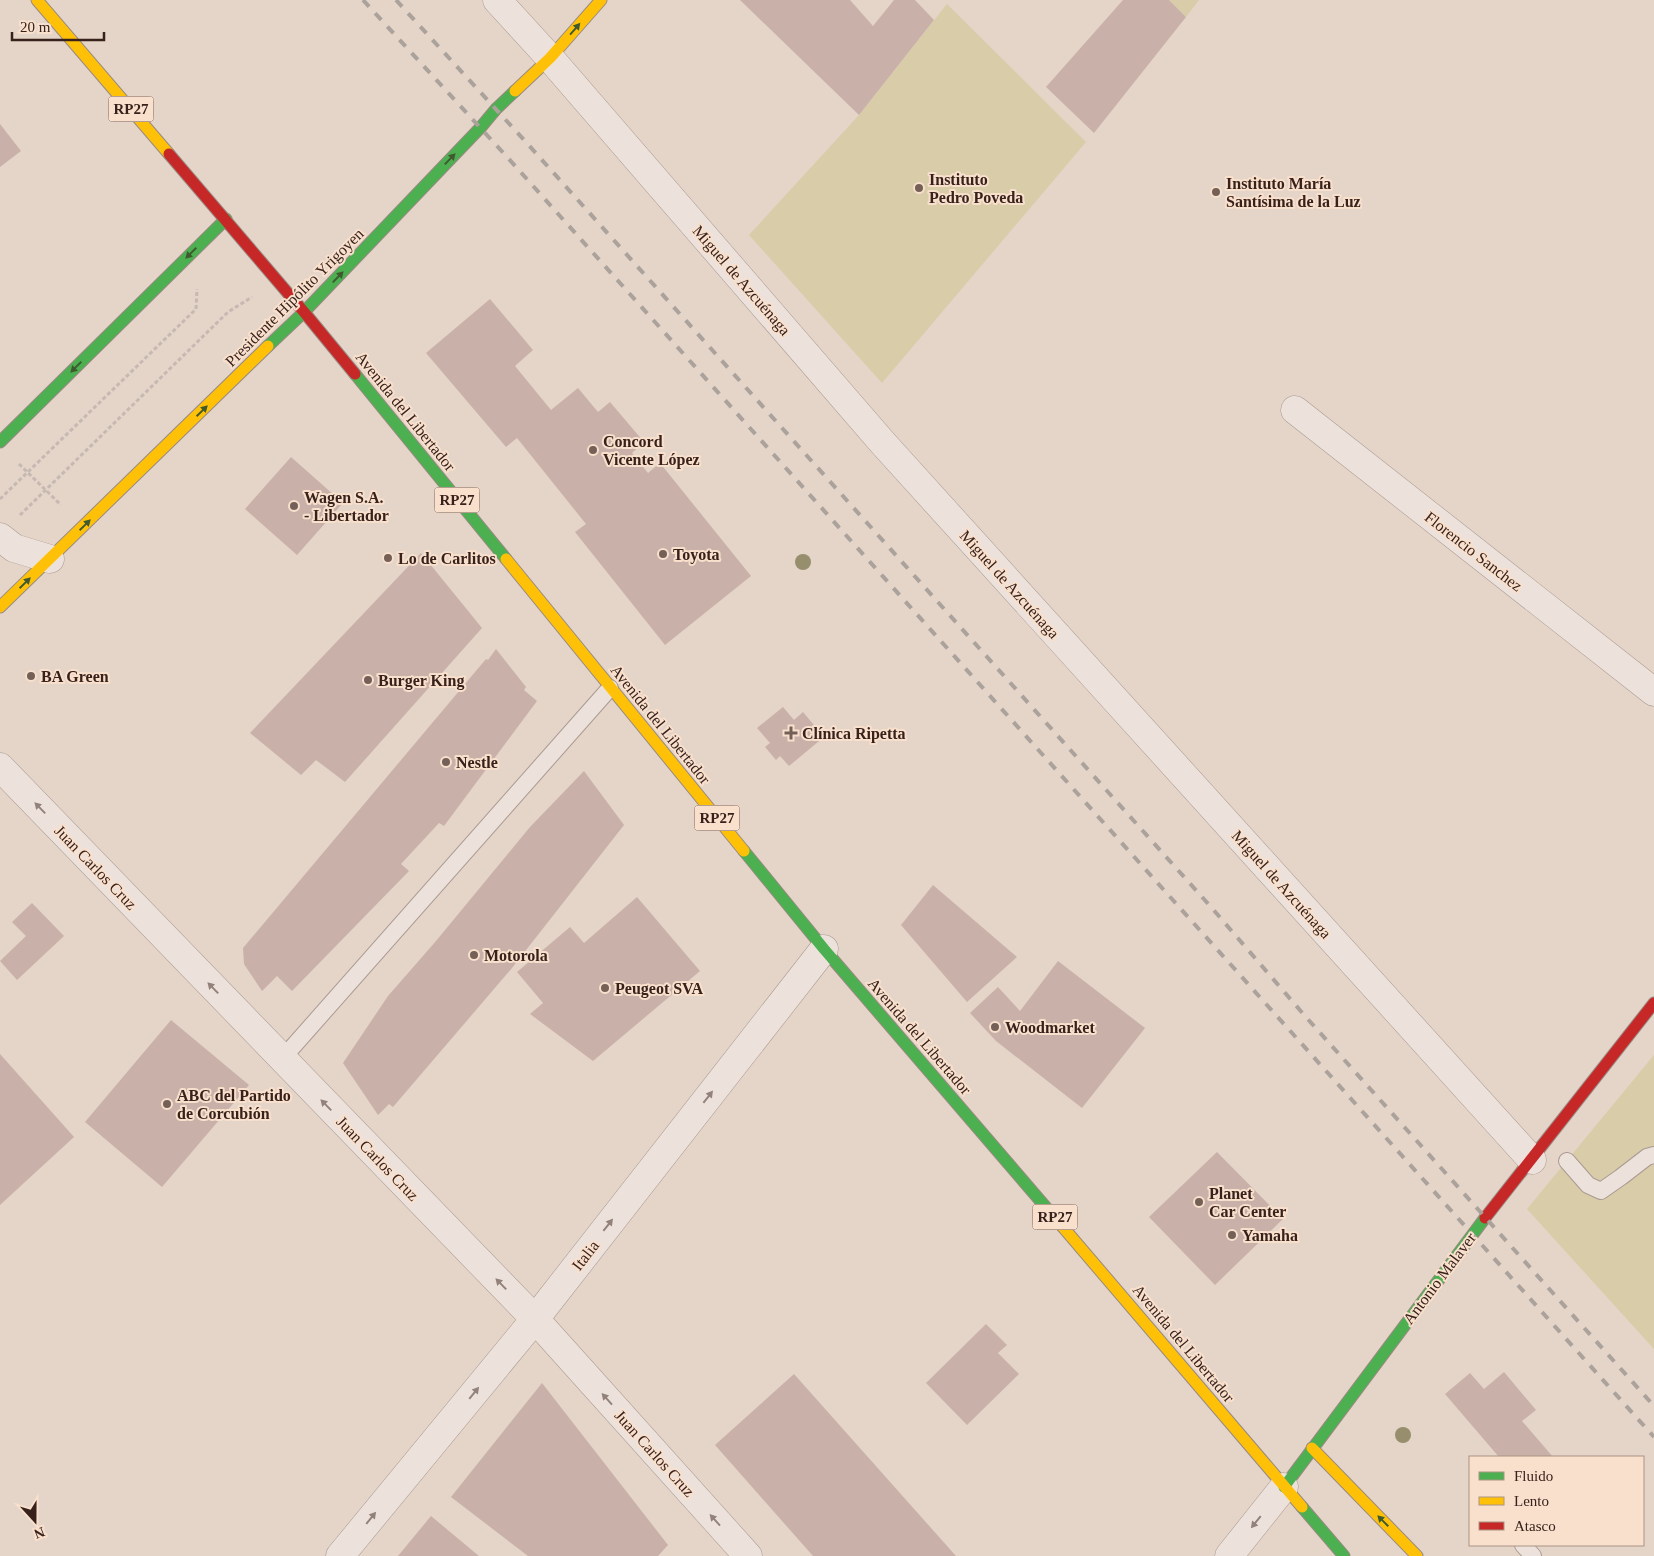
<svg xmlns="http://www.w3.org/2000/svg" width="1654" height="1556" viewBox="0 0 1654 1556" font-family="'Times New Roman',serif">
<rect width="100%" height="100%" fill="#e5d4c8"/>
<path fill="#d9cca9" d="M1169,0H1199L1186,17Z
M947,4L1086,142L882,383L749,235L859,115Z
M1654,1055V1349L1527,1209Z"/>
<path fill="#c9b1a9" d="M740,0H850L873,26L894,0H915L934,20L859,115Z
M1123,0H1169L1186,17L1094,133L1046,87Z
M0,124L21,151L0,167Z
M490,299L533,350L515,366L551,410L578,388L598,412L610,402L644,442L632,453L648,473L660,463L751,576L665,645L575,532L586,524L517,438L506,447L426,353Z
M291,457L343,503L297,555L245,509Z
M421,553L482,628L345,782L316,760L301,775L250,733Z
M496,649L526,687L524,690L537,701L444,826L439,823L401,864L409,871L292,991L277,976L262,991L244,964L243,948L486,659L488,660Z
M783,707L794,720L803,712L824,737L789,766L780,756L776,760L765,747L770,743L757,728Z
M584,771L624,825L512,968L393,1107L389,1104L378,1115L343,1063L388,996L436,941L530,827Z
M933,885L1017,957L967,1002L901,925Z
M637,897L700,971L593,1061L530,1014L543,1003L517,972L570,927L584,943Z
M32,903L64,936L17,980L0,961L26,936L12,922Z
M1058,961L1145,1028L1082,1108L996,1041L970,1013L998,987L1020,1011Z
M171,1020L249,1085L162,1187L85,1122Z
M0,1054L74,1137L0,1205Z
M1217,1152L1283,1219L1215,1285L1149,1217Z
M986,1324L1007,1345L998,1353L1019,1374L967,1425L926,1383Z
M1504,1372L1536,1410L1522,1421L1553,1457H1499L1445,1394L1470,1373L1484,1389Z
M794,1374L956,1556H813L715,1445Z
M542,1383L668,1545L658,1556H528L451,1497Z
M431,1516L479,1556H398Z"/>
<g fill="none" stroke-linecap="round" stroke-linejoin="round">
<defs>
<path id="lane" d="M282,1059L610,688
M1567,1161L1588,1185L1601,1191L1621,1177L1647,1157L1654,1155
M1523,1545L1533,1556"/>
<path id="street" d="M497,0L550,58L882,442L1532,1160
M1295,410L1654,692
M0,537L14,548L50,559
M0,767L535,1319L748,1556
M340,1556L535,1319L824,949
M1229,1556L1284,1487"/>
<path id="fast" d="M268,346L304,312L481,127L496,109L515,91
M355,374L506,559
M0,442L226,219
M744,851L824,949L1062,1226
M1284,1487L1485,1218
M1302,1507L1344,1556"/>
<path id="slow" d="M37,0L169,154
M515,91L550,58L601,0
M506,559L744,851
M0,607L268,346
M1062,1226L1302,1507
M1312,1448L1417,1556"/>
<path id="jam" d="M169,154L304,312L355,374
M1485,1218L1654,1003"/>
</defs>
<use href="#lane" stroke="#aa9a92" stroke-width="18"/>
<use href="#street" stroke="#aa9a92" stroke-width="29"/>
<use href="#fast" stroke="#998a82" stroke-width="13"/>
<use href="#slow" stroke="#998a82" stroke-width="13"/>
<use href="#jam" stroke="#998a82" stroke-width="13"/>
<path stroke="#c5b9b2" stroke-width="3" stroke-dasharray="4 2.5" stroke-linecap="butt" d="M19,464L61,505
M0,499L196,309L197,289
M20,515L228,312L252,297"/>
<use href="#lane" stroke="#ece2db" stroke-width="16"/>
<use href="#street" stroke="#ece2db" stroke-width="28"/>
<use href="#fast" stroke="#4caf50" stroke-width="11"/>
<use href="#slow" stroke="#ffc107" stroke-width="11"/>
<use href="#jam" stroke="#c62828" stroke-width="11"/>
<path stroke="#aba29c" stroke-width="4" stroke-dasharray="9 9" stroke-linecap="butt" d="M363,0L508,158L1654,1437
M396,0L525,141L1211,907L1305,1016L1654,1406"/>
</g>
<g fill="#968e6c">
<circle cx="803" cy="562" r="8"/>
<circle cx="1403" cy="1435" r="8"/>
</g>
<defs><path id="oneway-solid" d="M-6-.8H1V-3.2L6.5 0L1 3.2V.8H-6Z" transform="scale(1.25)"/></defs>
<g fill="#405a30">
<use href="#oneway-solid" transform="translate(575 29) rotate(-49)"/>
<use href="#oneway-solid" transform="translate(450 159) rotate(-46)"/>
<use href="#oneway-solid" transform="translate(191 253) rotate(135)"/>
<use href="#oneway-solid" transform="translate(338 277) rotate(-46)"/>
<use href="#oneway-solid" transform="translate(76 367) rotate(135)"/>
<use href="#oneway-solid" transform="translate(202 411) rotate(-44)"/>
<use href="#oneway-solid" transform="translate(85 525) rotate(-44)"/>
<use href="#oneway-solid" transform="translate(25 583) rotate(-44)"/>
<use href="#oneway-solid" transform="translate(1383 1521) rotate(-135)"/>
</g>
<g fill="#92827b">
<use href="#oneway-solid" transform="translate(40 808) rotate(-134)"/>
<use href="#oneway-solid" transform="translate(213 988) rotate(-134)"/>
<use href="#oneway-solid" transform="translate(708 1097) rotate(-52)"/>
<use href="#oneway-solid" transform="translate(326 1105) rotate(-134)"/>
<use href="#oneway-solid" transform="translate(608 1225) rotate(-52)"/>
<use href="#oneway-solid" transform="translate(501 1284) rotate(-134)"/>
<use href="#oneway-solid" transform="translate(474 1393) rotate(-51)"/>
<use href="#oneway-solid" transform="translate(607 1399) rotate(-132)"/>
<use href="#oneway-solid" transform="translate(371 1518) rotate(-51)"/>
<use href="#oneway-solid" transform="translate(715 1520) rotate(-132)"/>
<use href="#oneway-solid" transform="translate(1256 1522) rotate(129)"/>
</g>
<g fill="#756058" stroke="#f8e0cd" stroke-width="2">
<circle cx="919" cy="188" r="5"/>
<circle cx="1216" cy="192" r="5"/>
<circle cx="593" cy="450" r="5"/>
<circle cx="294" cy="506" r="5"/>
<circle cx="663" cy="554" r="5"/>
<circle cx="388" cy="558" r="5"/>
<circle cx="31" cy="676" r="5"/>
<circle cx="368" cy="680" r="5"/>
<path d="M788.5 725.5h5v5h5v5h-5v5h-5v-5h-5v-5h5z"/>
<circle cx="446" cy="762" r="5"/>
<circle cx="474" cy="955" r="5"/>
<circle cx="605" cy="988" r="5"/>
<circle cx="995" cy="1027" r="5"/>
<circle cx="167" cy="1104" r="5"/>
<circle cx="1199" cy="1202" r="5"/>
<circle cx="1232" cy="1235" r="5"/>
</g>
<g text-anchor="middle" stroke-width="4" stroke-linejoin="round" paint-order="stroke">
<g fill="#f8e0cd" stroke="#725a50" stroke-width="1">
<rect x="108.5" y="96.5" width="45" height="25" rx="4"/>
<rect x="434.5" y="487.5" width="45" height="25" rx="4"/>
<rect x="694.5" y="805.5" width="45" height="25" rx="4"/>
<rect x="1032.5" y="1204.5" width="45" height="25" rx="4"/>
</g>
<g font-size="15" font-weight="bold" fill="#38211b">
<text x="131" y="114">RP27</text>
<text x="457" y="505">RP27</text>
<text x="717" y="823">RP27</text>
<text x="1055" y="1222">RP27</text>
</g>
<g font-size="16" font-weight="bold" fill="#38211b" stroke="#f8e0cd" text-anchor="start">
<text x="929" y="185">Instituto<tspan x="929" dy="18">Pedro Poveda</tspan></text>
<text x="1226" y="189">Instituto María<tspan x="1226" dy="18">Santísima de la Luz</tspan></text>
<text x="603" y="447">Concord<tspan x="603" dy="18">Vicente López</tspan></text>
<text x="304" y="503">Wagen S.A.<tspan x="304" dy="18">- Libertador</tspan></text>
<text x="673" y="560">Toyota</text>
<text x="398" y="564">Lo de Carlitos</text>
<text x="41" y="682">BA Green</text>
<text x="378" y="686">Burger King</text>
<text x="802" y="739">Clínica Ripetta</text>
<text x="456" y="768">Nestle</text>
<text x="484" y="961">Motorola</text>
<text x="615" y="994">Peugeot SVA</text>
<text x="1005" y="1033">Woodmarket</text>
<text x="177" y="1101">ABC del Partido<tspan x="177" dy="18">de Corcubión</tspan></text>
<text x="1209" y="1199">Planet<tspan x="1209" dy="18">Car Center</tspan></text>
<text x="1242" y="1241">Yamaha</text>
</g>
<g font-size="16" fill="#38211b" stroke="#f8e0cd">
<text transform="translate(742 280) rotate(49)" y="6">Miguel de Azcuénaga</text>
<text transform="translate(294 297) rotate(-45)" y="6">Presidente Hipólito Yrigoyen</text>
<text transform="translate(406 411) rotate(51)" y="6">Avenida del Libertador</text>
<text transform="translate(1474 551) rotate(38)" y="6">Florencio Sanchez</text>
<text transform="translate(1010 584) rotate(48)" y="6">Miguel de Azcuénaga</text>
<text transform="translate(661 724) rotate(51)" y="6">Avenida del Libertador</text>
<text transform="translate(96 867) rotate(46)" y="6">Juan Carlos Cruz</text>
<text transform="translate(1282 884) rotate(48)" y="6">Miguel de Azcuénaga</text>
<text transform="translate(920 1036) rotate(49)" y="6">Avenida del Libertador</text>
<text transform="translate(378 1158) rotate(46)" y="6">Juan Carlos Cruz</text>
<text transform="translate(585 1255) rotate(-52)" y="6">Italia</text>
<text transform="translate(1439 1278) rotate(-53)" y="6">Antonio Malaver</text>
<text transform="translate(1184 1343) rotate(50)" y="6">Avenida del Libertador</text>
<text transform="translate(655 1453) rotate(48)" y="6">Juan Carlos Cruz</text>
</g>
</g>
<rect x="1469" y="1456" width="175" height="90" fill="#f8e0cd" stroke="#ab9486"/>
<rect x="1479" y="1472" width="25" height="8" fill="#4caf50" stroke="#ab9486"/>
<text x="1514" y="1481" font-size="15" fill="#38211b">Fluido</text>
<rect x="1479" y="1497" width="25" height="8" fill="#ffc107" stroke="#ab9486"/>
<text x="1514" y="1506" font-size="15" fill="#38211b">Lento</text>
<rect x="1479" y="1522" width="25" height="8" fill="#c62828" stroke="#ab9486"/>
<text x="1514" y="1531" font-size="15" fill="#38211b">Atasco</text>
<g transform="translate(35 1521) rotate(159)" stroke="#f8e0cd" stroke-width="4" paint-order="stroke">
<path d="M0-4L9 19L0 12L-9 19Z" fill="#38211b"/>
<text y="-8" font-size="14" font-weight="bold" text-anchor="middle" fill="#38211b">N</text>
</g>
<path d="M12 32v8h92v-8" fill="none" stroke="#38211b" stroke-width="2.5"/>
<text x="20" y="32" font-size="15" fill="#38211b" stroke="#f8e0cd" stroke-width="4" paint-order="stroke">20 m</text>
</svg>
